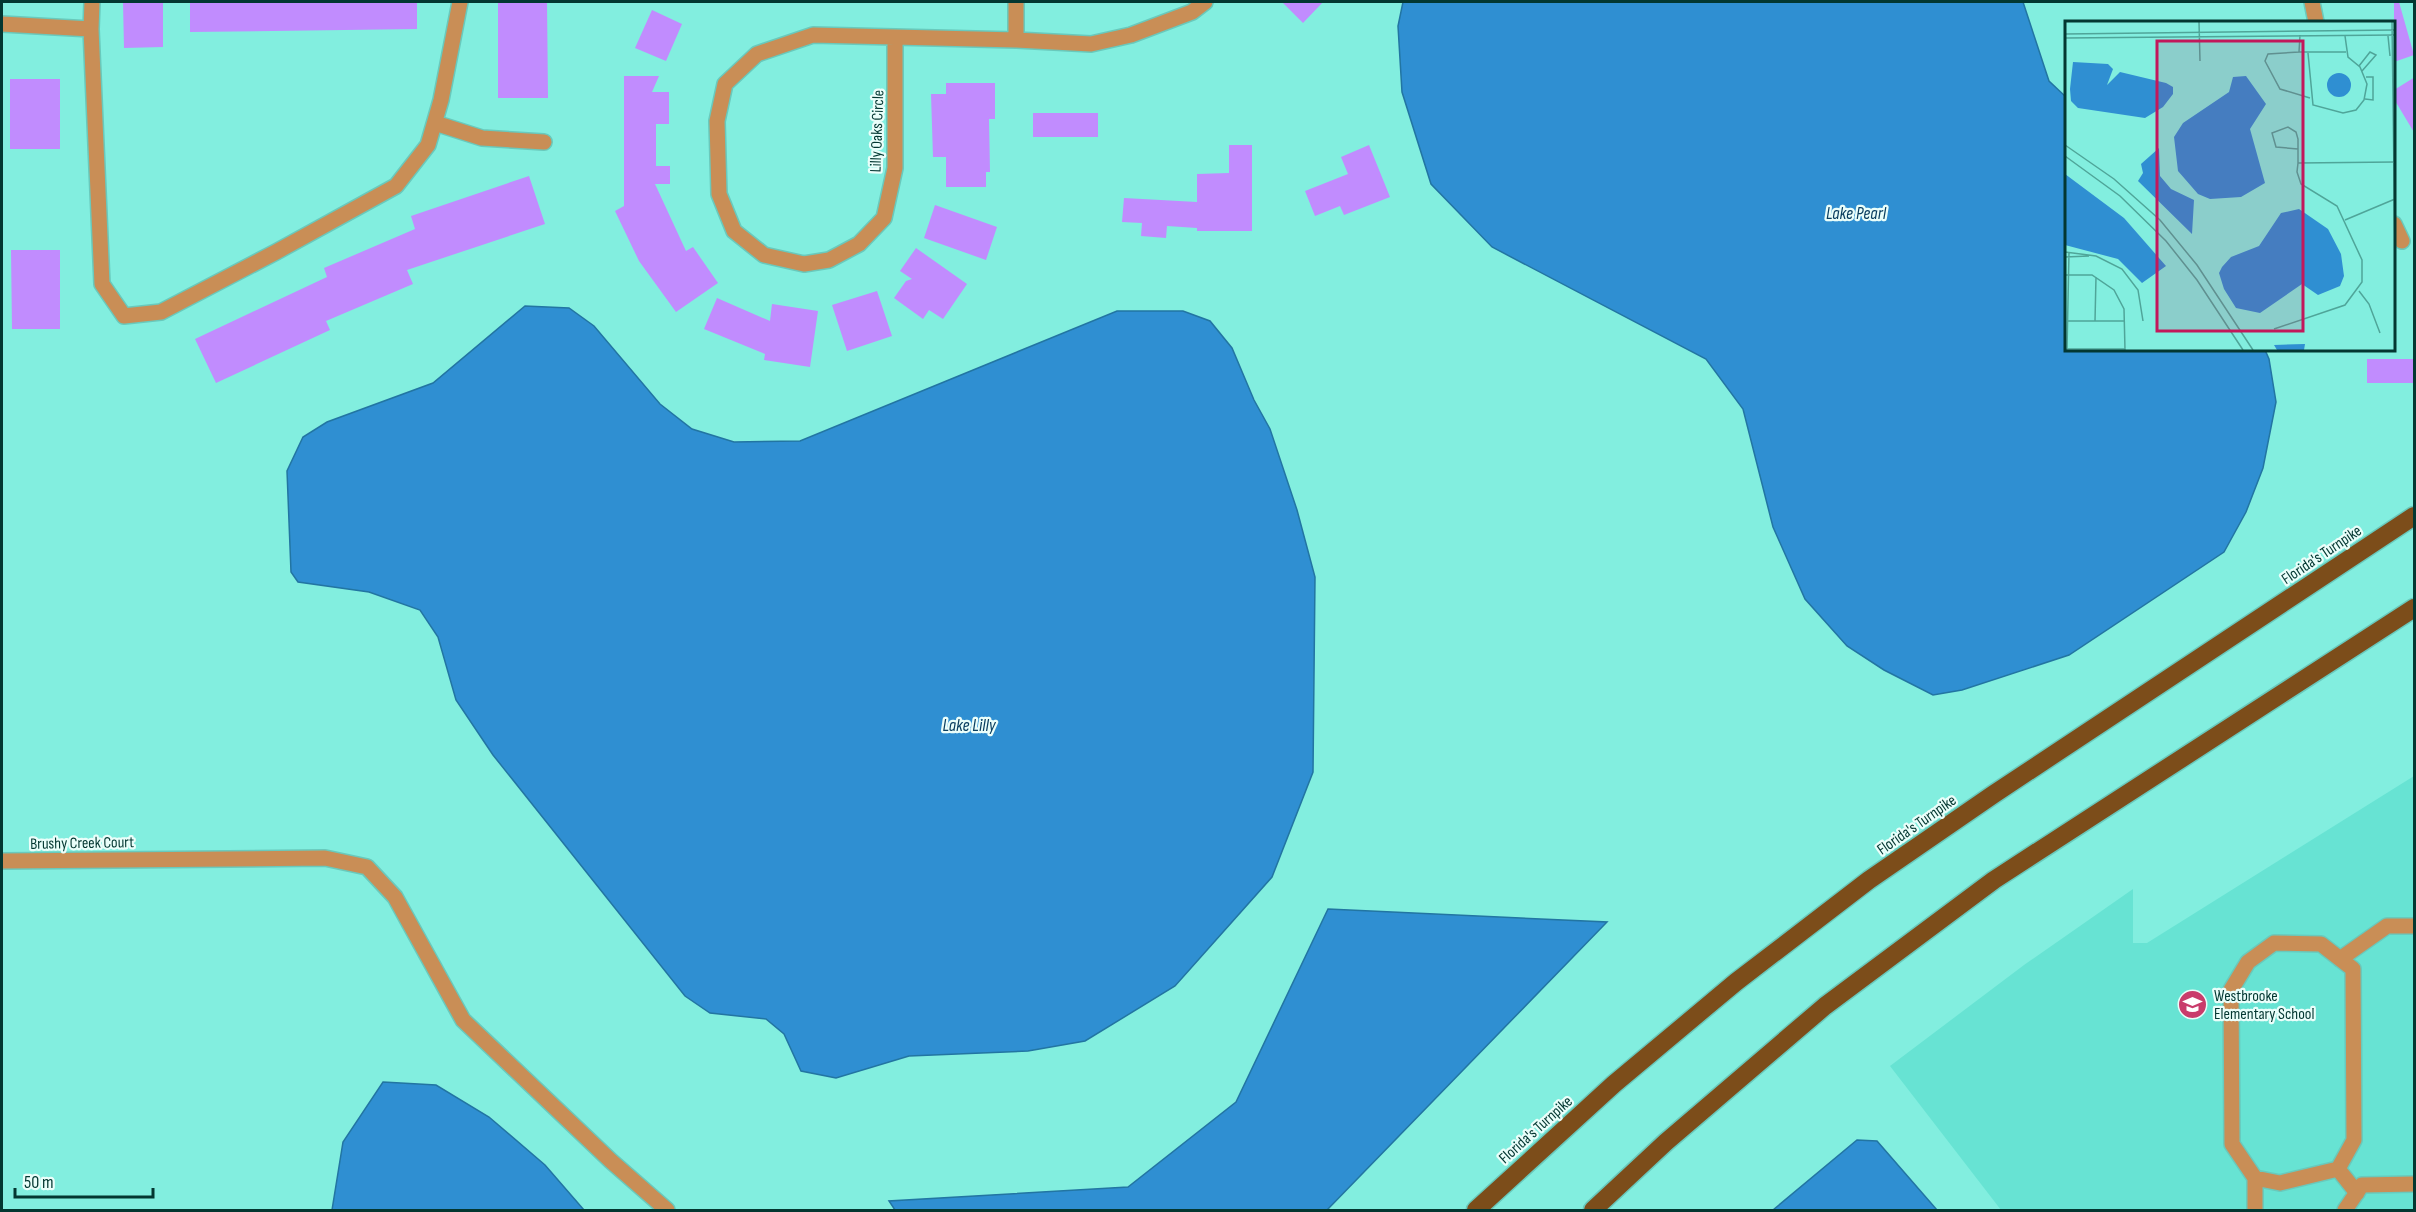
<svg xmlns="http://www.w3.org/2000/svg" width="2416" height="1212" viewBox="0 0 2416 1212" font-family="'Sofia Sans Condensed',sans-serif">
<rect width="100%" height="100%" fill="#82eedf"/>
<path fill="#67e3d3" d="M2414,776V1210H2001L1890,1066L2024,965L2133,889V943H2147Z"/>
<path fill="#2f8fd2" stroke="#2275a2" stroke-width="1.5" d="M1403,2H2023L2049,81L2066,97V350H2265L2269,359L2276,402L2263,468L2246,512L2224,552L2069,655L1962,690L1933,695L1884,670L1847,646L1805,599L1773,527L1743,409L1706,359L1492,247L1431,184L1402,92L1398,26Z
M525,306L569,308L594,326L660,404L692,429L734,442L800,441L1117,311H1183L1210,321L1232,348L1254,400L1270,429L1297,510L1315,577L1313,772L1272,877L1175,986L1085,1041L1028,1051L909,1056L836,1078L801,1071L784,1034L766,1019L710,1013L685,996L493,755L456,700L438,637L420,610L369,592L298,582L291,572L287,471L303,437L327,422L433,383Z
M1328,909L1607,922L1327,1210H895L889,1201L1128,1187L1236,1102Z
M383,1082L436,1085L489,1117L545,1165L584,1210H332L343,1142Z
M1857,1140L1877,1141L1937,1210H1773Z"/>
<path fill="#c18cfe" d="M123,2H163V47L124,48Z
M190,2H417V29L190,32Z
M498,2H547L548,98H498Z
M1282,2H1323L1303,23Z
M2394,2H2399L2414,55L2394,62Z
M652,10L682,24L666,61L635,48Z
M624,76H659L652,92H669V124H656V166H670V184H655L686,251L693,247L718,283L676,312L639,261L615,211L624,206Z
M2415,77V134L2394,99V90Z
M10,79H60V149H10Z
M946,83H995V119H989L990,172H986V187H946V157H933L931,94H946Z
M1033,113H1098V137H1033Z
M1229,145H1252V231H1197V228L1167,226L1166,238L1141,236L1142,223L1122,222L1124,198L1197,202V174L1229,173Z
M1369,145L1390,197L1344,215L1340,206L1315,216L1305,191L1348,174L1341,157Z
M529,176L545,224L407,270L413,284L326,321L330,330L216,383L195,339L327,277L324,268L415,229L411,216Z
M935,205L997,227L986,260L924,238Z
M916,248L967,284L943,319L929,310L923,319L894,298L906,281L912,279L900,271Z
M11,250H60V329H12Z
M877,291L892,336L847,351L832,305Z
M717,298L770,321L772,304L818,311L810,367L764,360L765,354L704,329Z
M2367,359H2415V383H2367Z"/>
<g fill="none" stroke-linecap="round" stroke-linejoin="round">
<defs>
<path id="minor" d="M1016,2V40
M2312,2L2316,22
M2,24L91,29L102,284L124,316L161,312L276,252L396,186L428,145L441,100L460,2
M91,29L92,2
M895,37V168L884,218L859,244L829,260L804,264L764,255L734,231L719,194L717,121L725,84L757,54L813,35L895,37L1016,40L1091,44L1131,35L1192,12L1205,2
M435,123L482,138L544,142
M2394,224L2402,241
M2,861L325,858L367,867L395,897L463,1020L611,1161L667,1210
M2340,959L2387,926H2414
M2338,1169L2280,1183L2255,1178L2232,1144L2231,990L2248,962L2274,943L2321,944L2353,969L2354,1140L2338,1169L2357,1193
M2255,1210V1178
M2345,1210L2362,1185L2414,1184"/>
<path id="highway" d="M1476,1210L1614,1084L1736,982L1869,880L1994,794L2414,516
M1593,1210L1666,1142L1825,1006L1994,880L2414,608"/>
</defs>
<use href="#minor" stroke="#69c9bc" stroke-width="18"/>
<use href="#highway" stroke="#69c9bc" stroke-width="21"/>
<use href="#minor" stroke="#c98e56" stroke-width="15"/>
<use href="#highway" stroke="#7c4d1a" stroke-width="18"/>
</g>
<defs>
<symbol id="school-disc" viewBox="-11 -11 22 22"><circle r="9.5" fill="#c93c6c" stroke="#eafefa"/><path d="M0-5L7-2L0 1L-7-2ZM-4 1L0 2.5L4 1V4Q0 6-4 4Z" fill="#fff"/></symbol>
</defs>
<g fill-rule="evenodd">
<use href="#school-disc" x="2176" y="988" width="33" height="33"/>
</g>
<g text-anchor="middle" stroke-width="4.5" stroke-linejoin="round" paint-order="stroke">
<g font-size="16" fill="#033731" stroke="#eafefa">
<text transform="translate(876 131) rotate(-88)" y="6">Lilly Oaks Circle</text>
<text transform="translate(2321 554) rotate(-34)" y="6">Florida's Turnpike</text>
<text transform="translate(1916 824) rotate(-35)" y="6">Florida's Turnpike</text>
<text transform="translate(82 842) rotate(-1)" y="6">Brushy Creek Court</text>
<text transform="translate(1535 1129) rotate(-42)" y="6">Florida's Turnpike</text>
</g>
<g font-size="16" fill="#033731" stroke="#eafefa" text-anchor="start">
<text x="2214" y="1001">Westbrooke<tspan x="2214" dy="18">Elementary School</tspan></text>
</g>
<g font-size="18" font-style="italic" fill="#0a3e60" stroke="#eafefa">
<text x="1856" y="219">Lake Pearl</text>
<text x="969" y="731">Lake Lilly</text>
</g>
</g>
<g transform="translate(2065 21)">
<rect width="330" height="330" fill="#82eedf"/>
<path d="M8,41L43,43L48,48L42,64L55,51L101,62L108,66V73L98,86L80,97L13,87L6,80L5,68ZM262 64a12 12 0 1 1 24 0a12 12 0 1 1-24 0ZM181,55L201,83L185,108L200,162L176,176L145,178L133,173L113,150L109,116L118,102L164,71L168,56ZM94,127L95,155L106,168L129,179L127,213L73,160L78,152L76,143ZM0,153L59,197L101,245L77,262L53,238L0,224ZM234,188L263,208L276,233L279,255L275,265L253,274L237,263L195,292L171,287L159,268L154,252L157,246L166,236L194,225L216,192ZM240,323L239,329H212L209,324Z" fill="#2f8fd2"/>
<path fill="none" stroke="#4fa599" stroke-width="1.5" d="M134,1L135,40M327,1L330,233M0,13L330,9M235,14L234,31L203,33L200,40L215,68L245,77M323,15L325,35M0,17L330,14M234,31H281M243,32L248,84L278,92L291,89L299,79L302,63L295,46L283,36L280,15M294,45L305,31L311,34L297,50M300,78L308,79V56H301M0,124L49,158L95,199L132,244L188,329M0,135L55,175L101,220L132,259L178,329M233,142L330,141M280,199L330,178M0,231L31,235L57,248L73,269L78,300M0,236L24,235M0,254H27L49,269L59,288L60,329M294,270L304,283L315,312M2,300H59M30,300L31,256M209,308L280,284L297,261V239L272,185L236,163L232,151L233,142V118L231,111L223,106L207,112L211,126L233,128M0,328H60M2,329L4,231"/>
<path fill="#c2185b" fill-opacity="0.15" stroke="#c2185b" stroke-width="3" d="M92,20H238V310H92Z"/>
<rect width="330" height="330" fill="none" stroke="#033731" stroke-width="3"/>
</g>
<rect width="2416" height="1212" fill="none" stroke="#033731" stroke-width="6"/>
<path d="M15 1188v9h138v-9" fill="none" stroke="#033731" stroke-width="3"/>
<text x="24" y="1188" font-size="18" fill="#033731" stroke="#eafefa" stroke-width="4.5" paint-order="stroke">50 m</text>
</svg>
